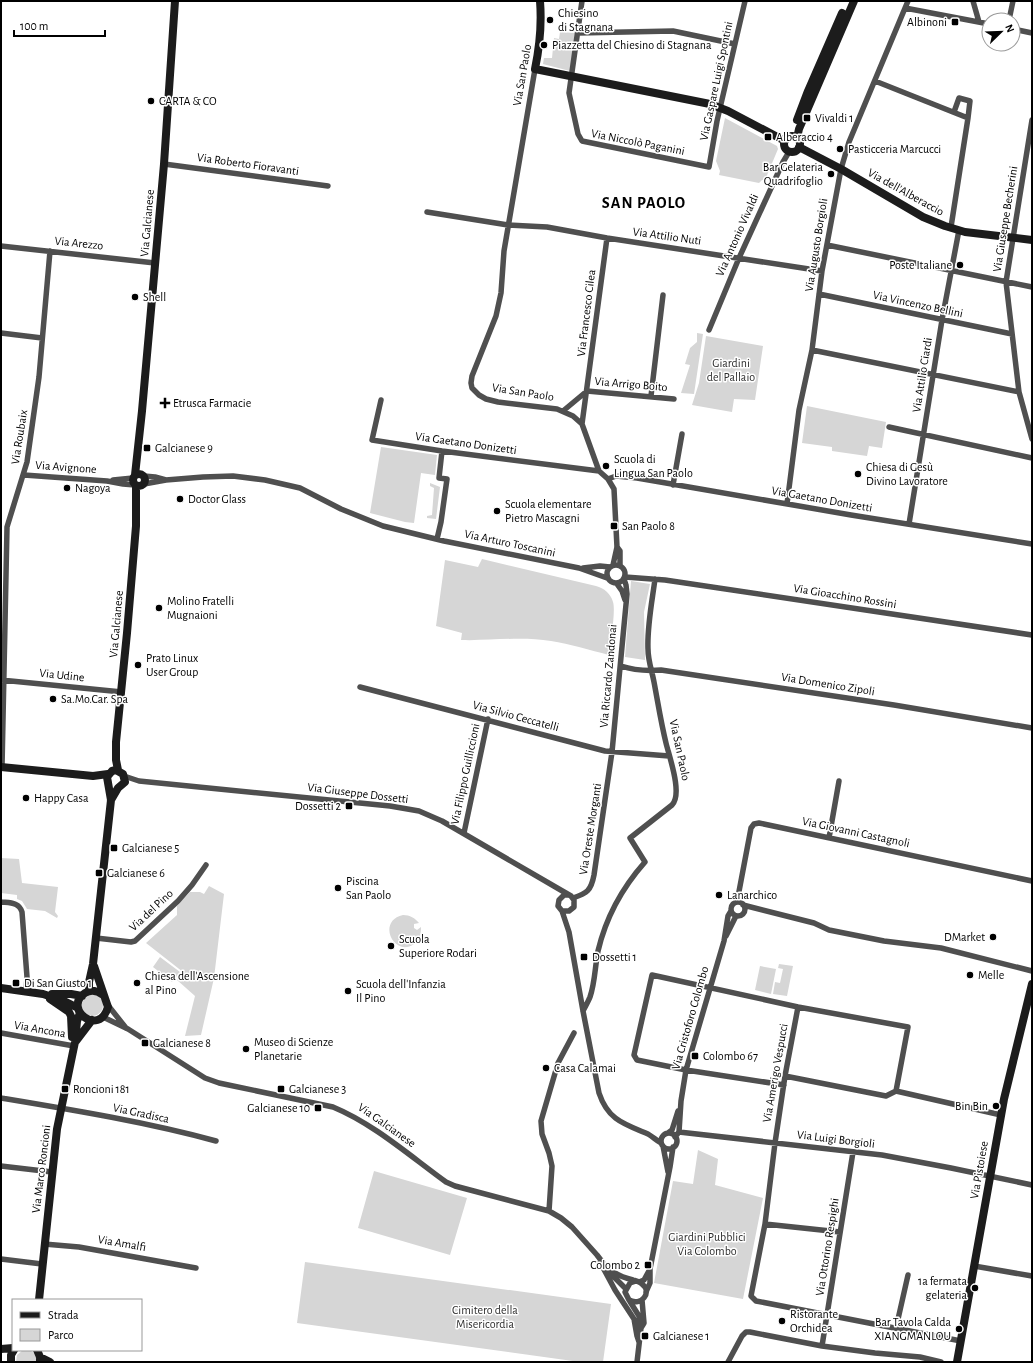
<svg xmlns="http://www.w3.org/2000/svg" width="1033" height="1363" viewBox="0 0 1033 1363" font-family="'Alegreya Sans',sans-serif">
<rect width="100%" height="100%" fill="#fff"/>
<path fill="#d6d6d6" d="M560,32L575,33L570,71L543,64L544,58H552L554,38L559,39Z
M725,118L777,146L778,149L765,180H762L759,183L719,175L720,171L716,161Z
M697,333L703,334L694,394L681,393L690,365L685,364L690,348L697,342Z
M706,336L763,346L755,400L734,399L732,412L692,405L699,383Z
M807,406L886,422L882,448L869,446L867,456L832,451V447L802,443Z
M381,447L437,455L435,475L421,473L414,523L405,522L370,513Z
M430,483L440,487L436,519L427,518V516L432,515L434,488L430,486Z
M482,559L596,586C604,588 611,594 613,602C616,612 610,643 609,655C590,650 570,644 551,641C521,636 490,641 461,640L462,633L436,626L445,560L478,567Z
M631,581L650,584L644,612L645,660L625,657Z
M1,858L19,859L22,883L58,887L55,912L58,916L57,918L45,911L27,909L22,901L17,899V895L1,893Z
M209,886L224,894L214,978L201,1035L185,1036L195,996L177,980L183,972L146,943L177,915V906L190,892H200L204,894Z
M403,915C410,915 415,918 419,923L414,924V928L417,930L421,927C421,934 420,940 414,944C394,958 376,921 403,915Z
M160,957L180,972L172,982L153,967Z
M779,964L793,966L787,996L773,994L775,982L780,983L783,969L778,968Z
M760,966L776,969L771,994L755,990Z
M81 1005a11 11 0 1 1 22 0a11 11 0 1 1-22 0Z
M698,1150L718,1159L715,1185L763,1198L743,1299L654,1283L673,1181L693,1184Z
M374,1171L467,1198L450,1255L358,1228Z
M305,1262L611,1304L603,1362H580L297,1323Z
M23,1350C33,1350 35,1352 37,1362H16L17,1355Z"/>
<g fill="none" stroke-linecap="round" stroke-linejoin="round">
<path stroke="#4f4f4f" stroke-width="5.5" d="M582,1L569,93L578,134L582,141L709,167L717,121L745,1
M973,1L979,22
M905,8L989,24
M1009,20L1013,1
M1013,29L1032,33
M578,33L673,31L735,44
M535,69L504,251L501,293L496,316L472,376L471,383L472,388L479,395L486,399L498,402L557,409L573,416L582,424L599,471L608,479L614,489L617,547L613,565
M875,81L968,118L951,227
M954,112L959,98L970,101L968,118
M1032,120L1006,282L1019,392L1032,439
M164,164L328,186
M427,212L508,225L547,227L607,238L822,271
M827,245L1032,287
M1,246L155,263
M819,294L1012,334
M709,330L739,258L783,162L789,152
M1,333L42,338
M812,350L1019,392
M651,396L663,295
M381,400L372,440L442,451L599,471
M563,411L587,391L674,399
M582,424L607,238
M889,427L1032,458
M24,475L107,481L123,484L135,485
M144,476L155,477L166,480
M608,479L616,476L637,478L851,515L1032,544
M113,480L133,478
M144,484L166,480L203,477L233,476L265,480L300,488L341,509L383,526L444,541L579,568L607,578
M673,485L682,434
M787,504L799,410L812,350L822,271L841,169L849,142L908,1
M909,524L942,320L959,230
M437,539L441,522L447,479L439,478L442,451
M617,547L620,551V566
M607 574a9 9 0 1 1 18 0a9 9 0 1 1-18 0Z
M583,568L600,566L610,567
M625,577L665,580L1032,635
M617,584L622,591L625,600
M621,666C633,670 648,671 661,670L894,705L1032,728
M1,680L122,692
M360,687L605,751L669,756
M2,768L7,527L27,462L39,377L50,251
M124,776L139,781L390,806L419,811L442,821L571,896L574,900V907L569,911H562L558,906L559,900L564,895H569
M464,833L488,719
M829,838L839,781
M573,898C587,893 591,891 594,875L612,752L627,594L626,585L624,579
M1,902C10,903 19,902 22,912L27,977L26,991
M737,902L751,828L754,824L759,823L1032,881
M731 909a7 7 0 1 1 14 0a7 7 0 1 1-14 0Z
M743,905L814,923L829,930L884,941L941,948L1032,971
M562,911L569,932L583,1011L599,1093C608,1120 624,1124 648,1134C653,1137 656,1140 661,1143
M726,936L736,916
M96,938L131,942L135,941L178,901L192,885L206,865
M107,1004L126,1028
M798,1007L785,1076L775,1143L765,1224L751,1296L756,1301L961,1341
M583,1011C585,1007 588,1002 590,997C595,983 595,966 598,951C606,917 622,888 645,862L630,838L672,805C683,794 669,756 666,743C661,723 658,703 654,682C652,671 648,661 648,649C647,626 652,602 655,579
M103,1017L128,1029L205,1078L219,1083L333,1107C374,1124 410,1156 446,1182L455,1186L549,1211L561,1218L572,1227L597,1255L614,1277L626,1289
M1,1033L74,1046
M785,1076L886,1096L896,1091
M784,1085L686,1070L637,1060L634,1055L652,975L798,1007L908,1027L896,1091L1001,1115
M1,1098C73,1110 146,1122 216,1141
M679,1132L882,1155L951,1168L1032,1185
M668,1133L672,1130L678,1111
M661 1141a8 8 0 1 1 16 0a8 8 0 1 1-16 0Z
M675,1137L679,1132L681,1101L686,1070L724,941L728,916L731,911
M663,1146L668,1172
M1,1166L52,1172
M549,1211L552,1166L549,1153L542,1134L541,1121L558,1063L574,1033
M765,1224L840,1232
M44,1244L79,1247L196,1268
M1,1259L42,1264
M600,1262L615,1290L634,1319L637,1336L639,1342
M974,1266L1032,1276
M612,1271C619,1276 625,1278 633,1280C636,1281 640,1282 642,1284C653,1292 641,1307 629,1300L625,1292L630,1283L636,1281
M639,1282L644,1280L650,1269
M646,1292L650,1283V1269L670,1167L673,1147
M629,1300L639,1316L641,1328
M896,1328L908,1275
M822,1346L853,1152
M637,1362L641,1328L644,1323L642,1300
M728,1362L742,1336L746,1332H750L822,1346L875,1353L920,1357L941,1362"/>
<path stroke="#1c1c1c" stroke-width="8" d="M540,1C542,26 540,45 535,69L710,104L728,111L785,141
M797,120L808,91L842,13
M784 144a8 8 0 1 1 16 0a8 8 0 1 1-16 0Z
M797,138L799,129L854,1
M799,147L841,169L923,217L945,226L965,232L1032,240
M133 480a6 6 0 1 1 12 0a6 6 0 1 1-12 0Z
M135,475L142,411L164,164L175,1
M1,767L93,776L108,774
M118,770L116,760V742L127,633L136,526V486
M94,966L108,1007C99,1038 62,1008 85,993C91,989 98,991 103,995
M1,988L43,994L64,1001L78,1008
M89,991V982L93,964L111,800L107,777L112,771L116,770L123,774L125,782L118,788L111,800
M52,994H71L82,996
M50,999L69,1012L71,1016L72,1037
M76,1041L92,1020
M39,1300L57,1129L75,1042L77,1021L80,1013
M1,1349L13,1348
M37,1350L40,1357V1362
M40,1357L50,1362
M11,1362V1355L14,1350
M957,1362L1004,1099L1032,984"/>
</g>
<g fill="#000" stroke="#fff" stroke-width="1.5">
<circle cx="550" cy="20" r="4"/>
<rect x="951" y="18" width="8" height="8" rx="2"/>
<circle cx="544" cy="45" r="4"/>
<circle cx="151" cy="101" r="4"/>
<rect x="803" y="114" width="8" height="8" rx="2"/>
<rect x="764" y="133" width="8" height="8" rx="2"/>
<circle cx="840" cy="149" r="4"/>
<circle cx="831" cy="174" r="4"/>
<circle cx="960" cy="265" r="4"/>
<circle cx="135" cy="297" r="4"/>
<path d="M163 397h4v4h4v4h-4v4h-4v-4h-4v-4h4z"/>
<rect x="143" y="444" width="8" height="8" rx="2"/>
<circle cx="606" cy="466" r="4"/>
<circle cx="858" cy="474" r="4"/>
<circle cx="67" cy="488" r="4"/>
<circle cx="180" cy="499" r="4"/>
<circle cx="497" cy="511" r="4"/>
<rect x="610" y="522" width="8" height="8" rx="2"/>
<circle cx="159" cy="608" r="4"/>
<circle cx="138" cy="665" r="4"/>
<circle cx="53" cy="699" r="4"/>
<circle cx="26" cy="798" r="4"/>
<rect x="345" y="802" width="8" height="8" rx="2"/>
<rect x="110" y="844" width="8" height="8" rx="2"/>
<rect x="95" y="869" width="8" height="8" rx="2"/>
<circle cx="338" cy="888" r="4"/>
<circle cx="719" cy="895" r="4"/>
<circle cx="993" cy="937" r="4"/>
<circle cx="391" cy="946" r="4"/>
<rect x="580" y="953" width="8" height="8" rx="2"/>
<circle cx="970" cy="975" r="4"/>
<rect x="12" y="979" width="8" height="8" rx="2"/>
<circle cx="137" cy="983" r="4"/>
<circle cx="348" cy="991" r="4"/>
<rect x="141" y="1039" width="8" height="8" rx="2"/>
<circle cx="246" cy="1049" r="4"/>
<rect x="691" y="1052" width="8" height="8" rx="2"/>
<circle cx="546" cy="1068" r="4"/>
<rect x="61" y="1085" width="8" height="8" rx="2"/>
<rect x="277" y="1085" width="8" height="8" rx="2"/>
<circle cx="996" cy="1106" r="4"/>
<rect x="314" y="1104" width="8" height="8" rx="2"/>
<rect x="644" y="1261" width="8" height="8" rx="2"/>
<circle cx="975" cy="1288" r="4"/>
<circle cx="782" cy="1321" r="4"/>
<circle cx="959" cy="1329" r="4"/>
<rect x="641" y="1332" width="8" height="8" rx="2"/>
</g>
<g text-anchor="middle" stroke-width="3" stroke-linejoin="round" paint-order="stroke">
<g font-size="12" fill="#000" stroke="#fff" text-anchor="start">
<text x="558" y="17">Chiesino<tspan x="558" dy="14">di Stagnana</tspan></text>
<text x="947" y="26" text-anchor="end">Albinoni</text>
<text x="552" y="49">Piazzetta del Chiesino di Stagnana</text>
<text x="159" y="105">CARTA &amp; CO</text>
<text x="815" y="122">Vivaldi 1</text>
<text x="776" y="141">Alberaccio 4</text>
<text x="848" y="153">Pasticceria Marcucci</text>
<text x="823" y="171" text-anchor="end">Bar Gelateria<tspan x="823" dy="14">Quadrifoglio</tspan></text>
<text x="952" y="269" text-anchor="end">Poste Italiane</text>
<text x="143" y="301">Shell</text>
<text x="173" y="407">Etrusca Farmacie</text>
<text x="155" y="452">Galcianese 9</text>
<text x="614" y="463">Scuola di<tspan x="614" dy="14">Lingua San Paolo</tspan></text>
<text x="866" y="471">Chiesa di Gesù<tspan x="866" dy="14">Divino Lavoratore</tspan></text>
<text x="75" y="492">Nagoya</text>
<text x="188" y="503">Doctor Glass</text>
<text x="505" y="508">Scuola elementare<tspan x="505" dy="14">Pietro Mascagni</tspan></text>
<text x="622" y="530">San Paolo 8</text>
<text x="167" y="605">Molino Fratelli<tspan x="167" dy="14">Mugnaioni</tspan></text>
<text x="146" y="662">Prato Linux<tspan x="146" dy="14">User Group</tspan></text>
<text x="61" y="703">Sa.Mo.Car. Spa</text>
<text x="34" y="802">Happy Casa</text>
<text x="341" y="810" text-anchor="end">Dossetti 2</text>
<text x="122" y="852">Galcianese 5</text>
<text x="107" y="877">Galcianese 6</text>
<text x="346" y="885">Piscina<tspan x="346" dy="14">San Paolo</tspan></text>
<text x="727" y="899">Lanarchico</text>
<text x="985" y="941" text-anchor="end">DMarket</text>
<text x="399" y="943">Scuola<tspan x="399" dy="14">Superiore Rodari</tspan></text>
<text x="592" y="961">Dossetti 1</text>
<text x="978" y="979">Melle</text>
<text x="145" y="980">Chiesa dell'Ascensione<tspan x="145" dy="14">al Pino</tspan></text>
<text x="24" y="987">Di San Giusto 1</text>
<text x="356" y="988">Scuola dell'Infanzia<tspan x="356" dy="14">Il Pino</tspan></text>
<text x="254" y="1046">Museo di Scienze<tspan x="254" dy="14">Planetarie</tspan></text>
<text x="153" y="1047">Galcianese 8</text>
<text x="703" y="1060">Colombo 67</text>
<text x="554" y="1072">Casa Calamai</text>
<text x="73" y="1093">Roncioni 181</text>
<text x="289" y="1093">Galcianese 3</text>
<text x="988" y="1110" text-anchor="end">Bin Bin</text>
<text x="310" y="1112" text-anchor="end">Galcianese 10</text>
<text x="640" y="1269" text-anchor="end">Colombo 2</text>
<text x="967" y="1285" text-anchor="end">1a fermata<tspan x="967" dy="14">gelateria</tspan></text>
<text x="790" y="1318">Ristorante<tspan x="790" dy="14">Orchidea</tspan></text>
<text x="951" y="1326" text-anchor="end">Bar Tavola Calda<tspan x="951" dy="14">XIANGMANLOU</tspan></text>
<text x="653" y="1340">Galcianese 1</text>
</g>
<g font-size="12" fill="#000" stroke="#fff">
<text transform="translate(522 75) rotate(-80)" y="4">Via San Paolo</text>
<text transform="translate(716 81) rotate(-78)" y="4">Via Gaspare Luigi Spontini</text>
<text transform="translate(638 142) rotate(11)" y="4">Via Niccolò Paganini</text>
<text transform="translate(248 164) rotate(8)" y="4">Via Roberto Fioravanti</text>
<text transform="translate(906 192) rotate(29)" y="4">Via dell'Alberaccio</text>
<text transform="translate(1005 219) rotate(-81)" y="4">Via Giuseppe Becherini</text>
<text transform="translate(147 223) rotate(-85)" y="4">Via Galcianese</text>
<text transform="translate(737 235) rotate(-66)" y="4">Via Antonio Vivaldi</text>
<text transform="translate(667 236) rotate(8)" y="4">Via Attilio Nuti</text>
<text transform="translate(79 243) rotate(6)" y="4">Via Arezzo</text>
<text transform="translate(816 245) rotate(-81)" y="4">Via Augusto Borgioli</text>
<text transform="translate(918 304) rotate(12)" y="4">Via Vincenzo Bellini</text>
<text transform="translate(586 313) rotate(-83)" y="4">Via Francesco Cilea</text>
<text transform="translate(922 375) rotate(-81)" y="4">Via Attilio Ciardi</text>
<text transform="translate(631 384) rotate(5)" y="4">Via Arrigo Boito</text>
<text transform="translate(523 392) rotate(9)" y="4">Via San Paolo</text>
<text transform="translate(19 437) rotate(-81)" y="4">Via Roubaix</text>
<text transform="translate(466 443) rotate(8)" y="4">Via Gaetano Donizetti</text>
<text transform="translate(66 467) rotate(4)" y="4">Via Avignone</text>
<text transform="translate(822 499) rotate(10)" y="4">Via Gaetano Donizetti</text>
<text transform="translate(510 543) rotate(12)" y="4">Via Arturo Toscanini</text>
<text transform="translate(845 596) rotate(9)" y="4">Via Gioacchino Rossini</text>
<text transform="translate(116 624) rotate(-85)" y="4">Via Galcianese</text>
<text transform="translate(62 675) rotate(6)" y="4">Via Udine</text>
<text transform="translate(608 676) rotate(-85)" y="4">Via Riccardo Zandonai</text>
<text transform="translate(828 684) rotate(9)" y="4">Via Domenico Zipoli</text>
<text transform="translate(516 716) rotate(15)" y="4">Via Silvio Ceccatelli</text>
<text transform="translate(680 750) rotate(78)" y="4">Via San Paolo</text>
<text transform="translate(465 774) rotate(-78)" y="4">Via Filippo Guilliccioni</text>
<text transform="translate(358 793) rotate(7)" y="4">Via Giuseppe Dossetti</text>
<text transform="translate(590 829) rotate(-81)" y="4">Via Oreste Morganti</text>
<text transform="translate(856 832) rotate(12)" y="4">Via Giovanni Castagnoli</text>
<text transform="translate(151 910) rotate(-43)" y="4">Via del Pino</text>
<text transform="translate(690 1018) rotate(-74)" y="4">Via Cristoforo Colombo</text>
<text transform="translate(40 1029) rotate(10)" y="4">Via Ancona</text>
<text transform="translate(775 1073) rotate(-80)" y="4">Via Amerigo Vespucci</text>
<text transform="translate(141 1113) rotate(12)" y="4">Via Gradisca</text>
<text transform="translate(387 1125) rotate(35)" y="4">Via Galcianese</text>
<text transform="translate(836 1139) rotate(7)" y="4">Via Luigi Borgioli</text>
<text transform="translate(41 1169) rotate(-83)" y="4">Via Marco Roncioni</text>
<text transform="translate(979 1170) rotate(-80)" y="4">Via Pistoiese</text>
<text transform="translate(122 1243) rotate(10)" y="4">Via Amalfi</text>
<text transform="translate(827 1247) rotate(-81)" y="4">Via Ottorino Respighi</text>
</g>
<g font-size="12" fill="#2d2d2d" stroke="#fff">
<text x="731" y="367">Giardini<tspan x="731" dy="14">del Pallaio</tspan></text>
<text x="707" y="1241">Giardini Pubblici<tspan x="707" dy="14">Via Colombo</tspan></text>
<text x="485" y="1314">Cimitero della<tspan x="485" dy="14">Misericordia</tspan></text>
</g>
<g font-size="16" font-weight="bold" letter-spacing="1" fill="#000" stroke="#fff">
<text x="644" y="208">SAN PAOLO</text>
</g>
</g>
<rect width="1033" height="1363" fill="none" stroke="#000000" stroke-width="4"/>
<rect x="12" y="1299" width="130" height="52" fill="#ffffff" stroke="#999999"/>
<rect x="20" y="1312" width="20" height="6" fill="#1c1c1c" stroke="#999999"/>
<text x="48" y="1319" font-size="12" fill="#000000">Strada</text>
<rect x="20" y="1329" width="20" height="12" fill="#d6d6d6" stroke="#999999"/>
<text x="48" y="1339" font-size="12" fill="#000000">Parco</text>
<g transform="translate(1001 32) rotate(67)"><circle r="19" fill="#ffffff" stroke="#999999"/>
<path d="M0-3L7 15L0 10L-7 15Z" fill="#000000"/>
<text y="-6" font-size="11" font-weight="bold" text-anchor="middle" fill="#000000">N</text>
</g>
<path d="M14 30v6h91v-6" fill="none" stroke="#000000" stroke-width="2"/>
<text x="20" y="30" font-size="12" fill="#000000" stroke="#ffffff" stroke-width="3" paint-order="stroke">100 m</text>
</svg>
